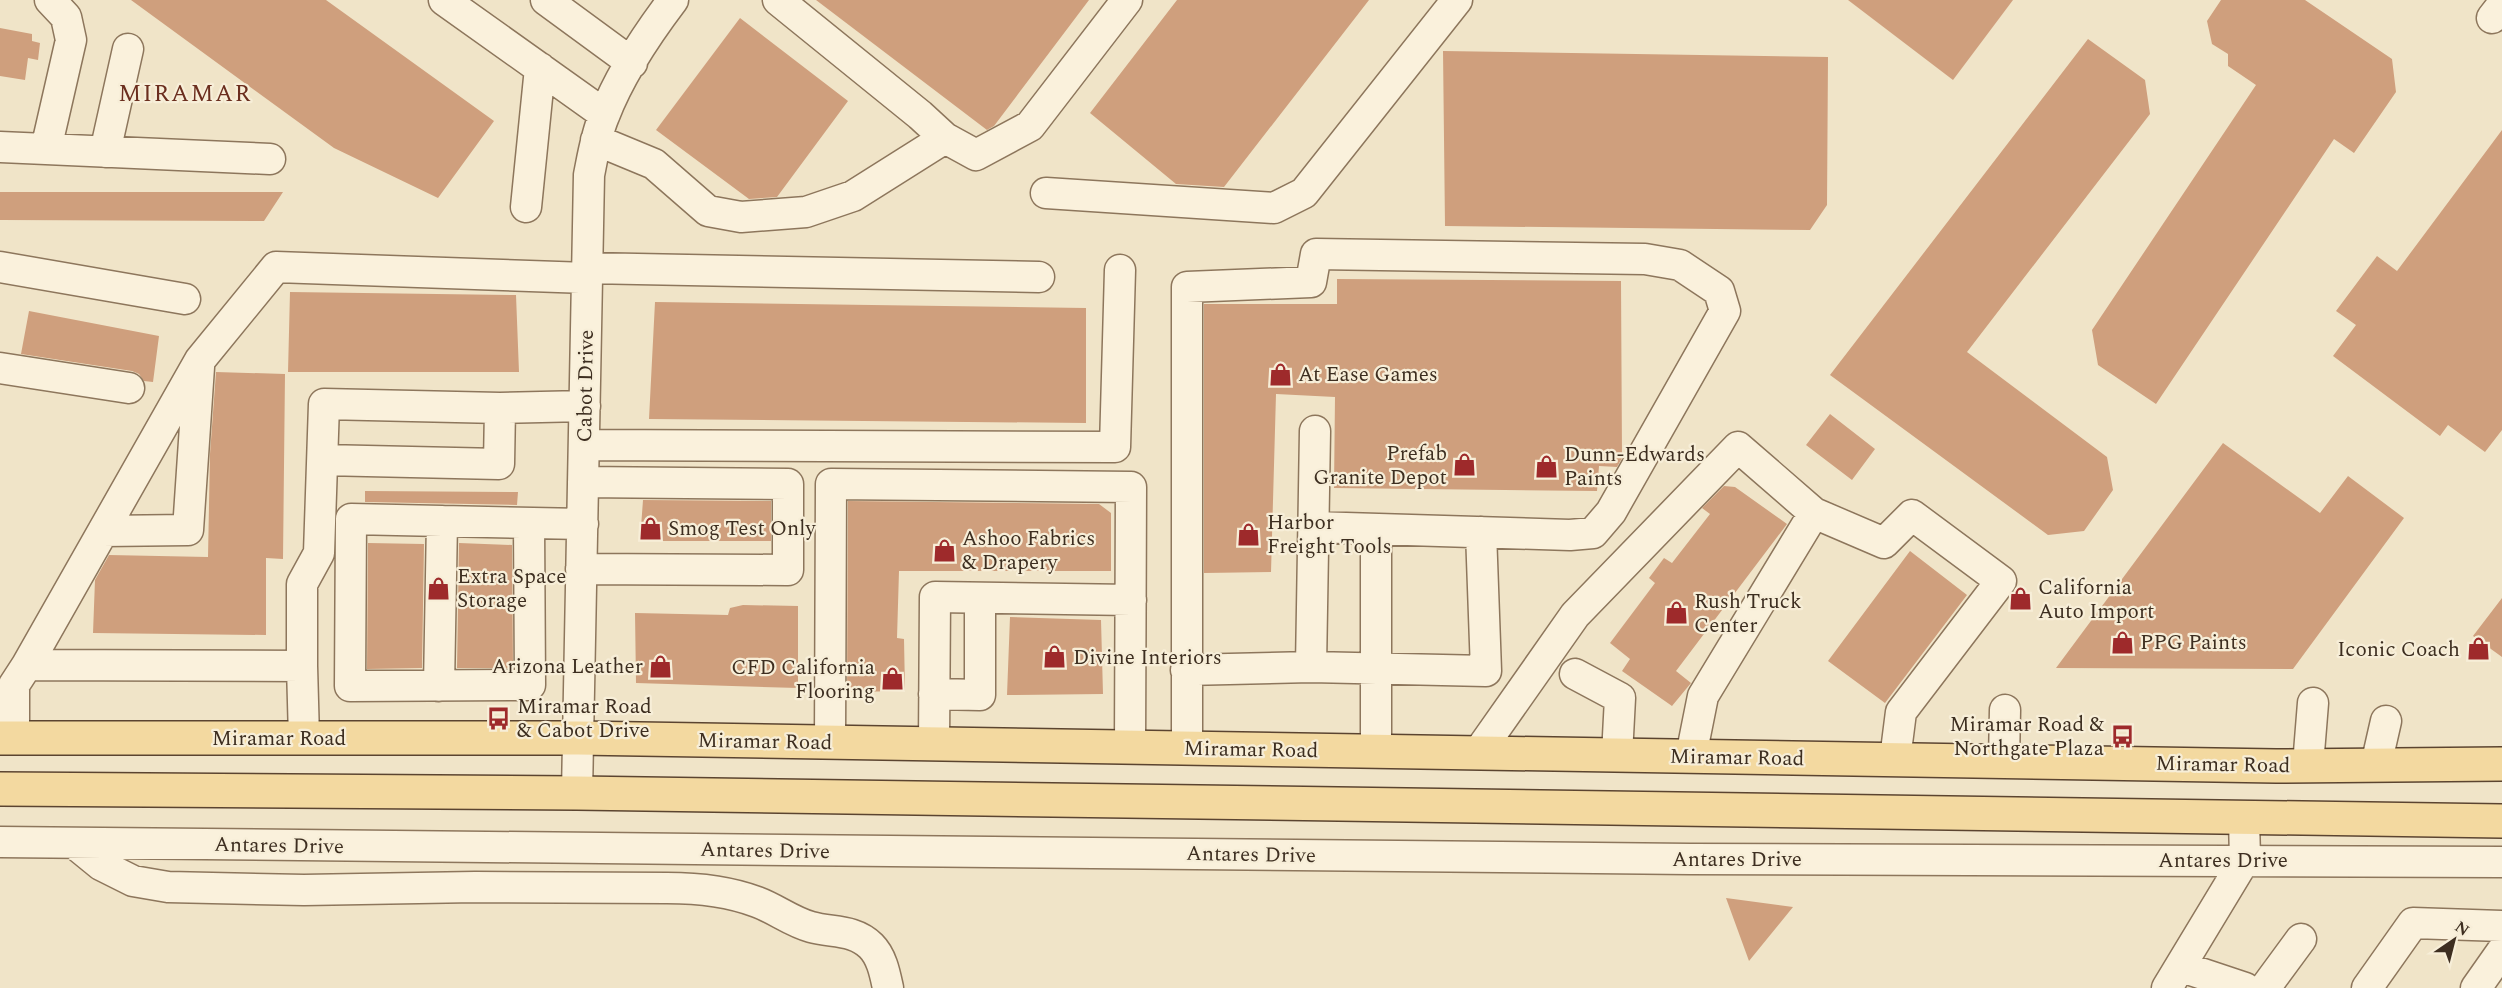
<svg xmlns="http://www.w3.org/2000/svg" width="2502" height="988" viewBox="0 0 2502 988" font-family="Spectral,serif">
<rect width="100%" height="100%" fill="#f0e4c8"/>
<path fill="#cf9f7d" d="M131,0H326L494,121L438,198L334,148Z
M816,0H1089L994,126L987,130Z
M1177,0H1369L1224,187L1176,184L1090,113Z
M1848,0H2013L1953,80Z
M2221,0H2305L2392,59L2396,92L2354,153L2334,139L2156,404L2098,365L2092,330L2256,85L2228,66V54L2212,44L2207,21Z
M740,18L848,101L777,197L749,199L656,130Z
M0,28L32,34V41L40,43L38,60L28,58L25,80L0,76Z
M2088,39L2145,80L2150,114L1967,352L2107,457L2113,490L2084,531L2048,535L1830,375Z
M1443,51L1828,57L1827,205L1810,230L1445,226Z
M2502,130V430L2485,452L2448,425L2440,436L2333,356L2356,325L2336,311L2377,256L2397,271Z
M0,192H283L264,221L0,220Z
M1337,279L1621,281L1622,458L1617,467L1599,466L1597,491L1334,488L1335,397L1276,394L1271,572L1204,573V304H1337Z
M290,292L516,295L519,372H288Z
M655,302L1086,308V423L649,419Z
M29,311L159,336L153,382L144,381L139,374L132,371L21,354Z
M216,372L285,374L283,559L266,558V635L93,633L95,580L109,555L208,557L210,454Z
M1830,414L1875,449L1852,480L1806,445Z
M2223,443L2320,513L2348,476L2404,518L2293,669L2056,668Z
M1724,486L1735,487L1787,524L1676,671L1691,683L1672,706L1622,671L1630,659L1610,643L1655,583L1649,578L1664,558L1672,563L1710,514L1702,508Z
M365,491L518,492L517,505L365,502Z
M643,500L771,501V541H640Z
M848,501L1099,504L1111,513V571H899L897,638L904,639L905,691L847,692Z
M368,543L424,544L422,668L367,669Z
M459,543L512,545L513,668H457Z
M1910,551L1967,595L1885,703L1828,661Z
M2502,598V657L2473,636Z
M743,605L798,606V688L636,683L635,613L728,615L730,608Z
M1010,617L1101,620L1103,694L1007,695Z
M1726,898L1793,907L1749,961Z"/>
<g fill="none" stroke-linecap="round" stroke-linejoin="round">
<defs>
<path id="minor" d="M50,0L66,17L71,40L46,149L270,159
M444,0L604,114
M546,0L632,63
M778,0L920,115L945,138L976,155L1030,126L1127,0
M2492,18L2502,5
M596,140L654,164L708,211L741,217L806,212L853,196L945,138
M0,147L46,149
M105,152L128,49
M1046,193L1274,208L1304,193L1457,0
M526,207L540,68
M0,267L185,299
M587,268L1039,277
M0,368L129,388
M500,408L585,406
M584,445L1115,447L1120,270
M1814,513L1884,543L1912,515L2001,581L1901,712L1895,759
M529,523L530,685L350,686L351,519L583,524
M103,531L188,530L199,367
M581,569L788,570V484L583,482
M27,665L200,360L276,267L587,278
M302,666L304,738
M1311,667L1315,431
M1186,670L1311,667L1486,671L1481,532
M1575,674L1620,698L1617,755
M439,686L442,521
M934,694L980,695V598
M14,738V685L27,665L302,666V584L319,553L324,404L500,408L499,464L323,460
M830,742L831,484L1131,487L1130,747
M934,744L935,597L1131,600
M1187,748V287L1311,282L1316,254L1645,259L1680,265L1719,291L1725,311L1611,512L1593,533L1570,535L1313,527
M1376,751V529
M1478,753L1575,615L1738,447L1814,513L1703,696L1691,756
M2004,761L2005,710
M2308,765L2313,703
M2376,765L2386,721
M577,793L589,175C593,155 596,135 604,116C619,77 648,33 673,0
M0,842L1690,859L2502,862
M74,843L101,865L133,881L168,887L304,890L475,887L667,888C698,888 728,891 757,902C776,909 792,922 811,927C832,933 854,929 871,946C882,957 885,974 888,988
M2182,967L2245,988
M2167,988L2245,859L2244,819
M2265,988L2301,939
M2367,988L2413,923L2502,926
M2476,988L2502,951"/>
<path id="major" d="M0,738H578L2276,766L2502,764
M0,789L577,793L2502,821"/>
</defs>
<use href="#minor" stroke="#8d765c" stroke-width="33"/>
<use href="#major" stroke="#5b4430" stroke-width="36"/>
<use href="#minor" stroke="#faf1dc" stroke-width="30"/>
<use href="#major" stroke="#f3d9a0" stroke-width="33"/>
</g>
<defs>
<symbol id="shop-bare" viewBox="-9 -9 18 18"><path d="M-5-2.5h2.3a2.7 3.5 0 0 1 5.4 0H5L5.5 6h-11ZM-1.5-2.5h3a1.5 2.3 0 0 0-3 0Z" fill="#9e2a2b" stroke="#f7eed8" stroke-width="2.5" paint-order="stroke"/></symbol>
<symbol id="bus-bare" viewBox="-9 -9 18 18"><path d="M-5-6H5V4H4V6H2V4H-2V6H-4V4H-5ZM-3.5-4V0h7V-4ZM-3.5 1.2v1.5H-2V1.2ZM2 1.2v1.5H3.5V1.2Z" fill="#9e2a2b" stroke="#f7eed8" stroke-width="2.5" paint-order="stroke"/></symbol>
</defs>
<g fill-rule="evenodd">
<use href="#shop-bare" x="1264" y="358" width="33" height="33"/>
<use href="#shop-bare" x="1448" y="448" width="33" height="33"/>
<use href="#shop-bare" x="1530" y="450" width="33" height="33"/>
<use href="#shop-bare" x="634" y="512" width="33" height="33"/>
<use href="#shop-bare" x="1232" y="518" width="33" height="33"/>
<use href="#shop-bare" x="928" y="534" width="33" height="33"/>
<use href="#shop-bare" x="422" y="572" width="33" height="33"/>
<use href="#shop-bare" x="2004" y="582" width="33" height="33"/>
<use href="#shop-bare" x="1660" y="596" width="33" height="33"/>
<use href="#shop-bare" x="2106" y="626" width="33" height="33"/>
<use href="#shop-bare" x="2462" y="632" width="33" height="33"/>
<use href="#shop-bare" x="1038" y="640" width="33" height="33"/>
<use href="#shop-bare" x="644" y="650" width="33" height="33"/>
<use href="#shop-bare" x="876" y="662" width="33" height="33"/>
<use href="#bus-bare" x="482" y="702" width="33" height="33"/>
<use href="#bus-bare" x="2106" y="720" width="33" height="33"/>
</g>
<g text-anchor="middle" stroke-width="4.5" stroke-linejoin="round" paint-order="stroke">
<g font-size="21" fill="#3d2e20" stroke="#f7eed8" text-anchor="start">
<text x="1298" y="381">At Ease Games</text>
<text x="1447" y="460" text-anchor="end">Prefab<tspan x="1447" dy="24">Granite Depot</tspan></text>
<text x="1564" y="461">Dunn-Edwards<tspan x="1564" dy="24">Paints</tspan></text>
<text x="1267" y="529">Harbor<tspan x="1267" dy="24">Freight Tools</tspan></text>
<text x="668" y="535">Smog Test Only</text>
<text x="962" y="545">Ashoo Fabrics<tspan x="962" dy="24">&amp; Drapery</tspan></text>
<text x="457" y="583">Extra Space<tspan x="457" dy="24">Storage</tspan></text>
<text x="2038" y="594">California<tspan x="2038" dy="24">Auto Import</tspan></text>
<text x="1694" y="608">Rush Truck<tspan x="1694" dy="24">Center</tspan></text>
<text x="2140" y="649">PPG Paints</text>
<text x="2460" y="656" text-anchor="end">Iconic Coach</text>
<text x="1073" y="664">Divine Interiors</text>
<text x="643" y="673" text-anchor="end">Arizona Leather</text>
<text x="875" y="674" text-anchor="end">CFD California<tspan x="875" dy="24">Flooring</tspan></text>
<text x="517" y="713">Miramar Road<tspan x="517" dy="24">&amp; Cabot Drive</tspan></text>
<text x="2104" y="731" text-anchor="end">Miramar Road &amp;<tspan x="2104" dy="24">Northgate Plaza</tspan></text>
</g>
<g font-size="21" fill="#3d2e20" stroke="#f7eed8">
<text transform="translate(585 386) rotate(-89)" y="7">Cabot Drive</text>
<text x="279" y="745">Miramar Road</text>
<text transform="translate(765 741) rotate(1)" y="7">Miramar Road</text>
<text transform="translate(1251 749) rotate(1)" y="7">Miramar Road</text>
<text transform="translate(1737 757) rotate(1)" y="7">Miramar Road</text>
<text transform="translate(2223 764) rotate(1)" y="7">Miramar Road</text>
<text transform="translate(279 845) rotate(1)" y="7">Antares Drive</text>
<text transform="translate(765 850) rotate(1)" y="7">Antares Drive</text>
<text transform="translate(1251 854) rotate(1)" y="7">Antares Drive</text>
<text x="1737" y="866">Antares Drive</text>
<text x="2223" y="867">Antares Drive</text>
</g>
<g font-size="24" letter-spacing="1.5" fill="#6b2e1e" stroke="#f7eed8">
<text x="185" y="101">MIRAMAR</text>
</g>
</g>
<g transform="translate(2454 940) rotate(35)" stroke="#f7eed8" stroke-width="4.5" paint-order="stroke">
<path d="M0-4.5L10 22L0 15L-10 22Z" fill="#3d2e20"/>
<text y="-9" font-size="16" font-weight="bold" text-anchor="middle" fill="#3d2e20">N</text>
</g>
</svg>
